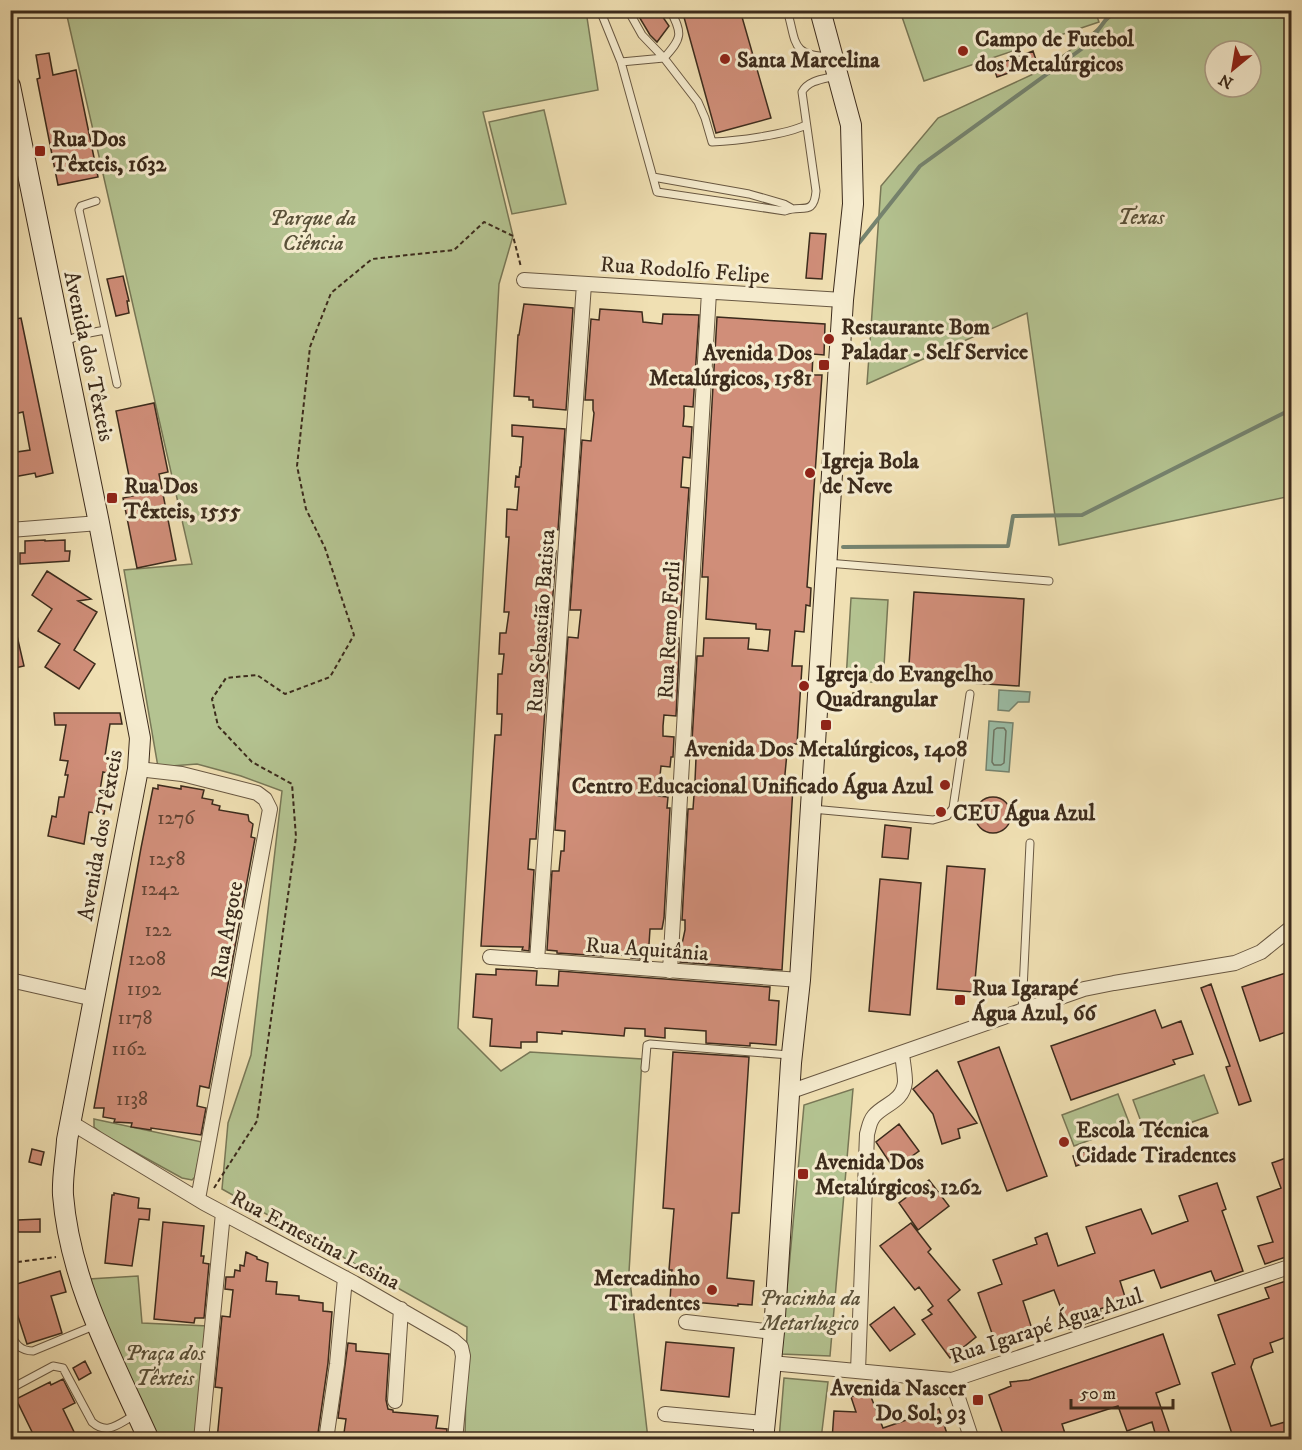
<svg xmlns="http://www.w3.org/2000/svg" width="1302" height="1450" viewBox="0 0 1302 1450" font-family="'IM FELL DW Pica',serif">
<rect width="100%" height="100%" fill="#f0e0b3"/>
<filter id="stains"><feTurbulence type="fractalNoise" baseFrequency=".00333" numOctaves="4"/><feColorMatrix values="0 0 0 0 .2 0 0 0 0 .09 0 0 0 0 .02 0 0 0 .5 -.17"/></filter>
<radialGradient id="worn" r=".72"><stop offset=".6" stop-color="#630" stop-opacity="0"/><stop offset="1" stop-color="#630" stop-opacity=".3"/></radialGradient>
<path fill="#b4c391" stroke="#787756" stroke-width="1.5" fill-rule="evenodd" d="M42,11H586L598,90L483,112L513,236L499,284L458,1028L501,1071L530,1052L642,1059L629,1272L648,1439H465L467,1327L222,1189L228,1123L251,1055L282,791L241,776L197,764L158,767L124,570L192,564L67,16L43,15Z
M900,11H1095L1099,22L924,81Z
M1118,11H1291V496L1059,545L1027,313L867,384L881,186L938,118L1042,70L1083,41ZM1215,51H1251V87H1215Z
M544,110L566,204L512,214L489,122Z
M851,598L888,600L883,683L846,680Z
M1204,1075L1218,1113L1147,1138L1133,1100Z
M853,1089L830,1356L781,1354L804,1105Z
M1118,1094L1130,1125L1074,1146L1062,1115Z
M94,1119L202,1142L195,1177L192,1180L182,1178L104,1135L94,1127Z
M138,1276L142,1323L208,1326L196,1439H152L89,1279Z
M784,1378L828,1382L821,1439H779Z"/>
<path fill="#9bbea7" stroke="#75836f" stroke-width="1.5" d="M999,690L1030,692L1029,702H1018L1009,711L998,710Z
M989,721L1013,723L1009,772L986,770Z"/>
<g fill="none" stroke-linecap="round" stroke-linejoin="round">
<path stroke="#6c7462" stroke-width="1.5" d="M997,728H1004L1006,731L1004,763L1001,765H994L992,762L994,730Z"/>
<path stroke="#75836f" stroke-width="4" d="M859,243L920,166L1087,45L1113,10
M843,547L1008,546L1013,516L1082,515L1292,409"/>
</g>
<path fill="#d08e79" stroke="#3c2b1c" stroke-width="1.5" d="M635,10H658L669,26L657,42L650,35Z
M682,10H740L771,118L716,133Z
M1033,51L1037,63L997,77L993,66Z
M49,53L53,75L76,70L98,177L58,185L37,79L40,78L36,55Z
M810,233L826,234L822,279L806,278Z
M123,276L129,301H127L129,313L116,316L107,279Z
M524,304L573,308L566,410L533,407V400H529V397L514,396L518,335H519Z
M600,309L642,312L643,322L662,324L663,314L699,315L693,407L684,406V416L683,426L692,427L690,458L683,457L681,487L689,488L680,617L674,616L673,638H679V655L676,716L664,715L663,726V736L674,737L673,757H671L670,767L661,766L658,796L668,797L667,808H670L664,918L662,929H650L648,960L631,958L632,956L603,954V956L557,953V951L547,950L552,871H559L561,851H564L565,831L555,830L568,637L578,638L581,610H570L582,440L591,441L594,413L593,410V400H585L591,319L599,320Z
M717,317L825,324L824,355L813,354L812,375H822L807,587L811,588L810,606L806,605L804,632L795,631L792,666H802L797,744H792L791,754L787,753L785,774L784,787H793L782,970L680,962L681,944H682L685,930V920H682L688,809H693L695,781L696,758H691L697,656H703L704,638H749L748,649L768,651L770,630L756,629V624L706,619L708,581V577H702Z
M21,318L53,473L36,477L35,473L13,477L10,453L30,450L23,412L10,415V320Z
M154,403L168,472L159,474L176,560L137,568L123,498L133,496L116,411Z
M512,425L565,429L558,530L551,529L550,540L549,550L556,551L536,839H530L528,869L534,870L529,951L522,950L523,947L481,946L495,735H501L502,714H497L498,674H502L504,654H499L500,633H506L509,612H504L509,537H506L507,509L517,510L519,487H515L516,476L519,477L520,467H521L523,437L512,436Z
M45,540V541L65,540V551H70L69,561L20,564V553H25V541Z
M47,571L91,599L78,601L97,612L74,650L95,664L79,689L45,667L60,644L38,631L52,609L32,595Z
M914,592L1024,599L1019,686L908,679Z
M10,627H15L24,666L10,669Z
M853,693L865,694L864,705L853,704Z
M54,713H120L122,724H110L105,756L114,757L111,774L103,772L98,803L106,804L104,814L89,812L84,844L48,836L52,816L56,817L59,797H64L68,775H65L68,761L60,760L66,725H55Z
M158,785L181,789V786L204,790L202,798L213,800L212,804L220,806L219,810L248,815L249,821L253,824L251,837L255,838L209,1088L200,1086L197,1106L206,1108L201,1135L151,1128V1130L131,1127L132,1123L114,1122L115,1119L103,1117L104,1108H94L141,848L153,788L158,789Z
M975 815a18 18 0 1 1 36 0a18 18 0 1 1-36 0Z
M885,825L911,828L908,859L882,857Z
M947,866L985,869L974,992L937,989Z
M880,879L921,883L910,1015L869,1011Z
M496,969L537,971L536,985L558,986L559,971L770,987L769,1000L779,1001L776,1045L750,1043V1046L706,1043V1031L665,1028V1038L645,1036V1029L625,1028L624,1036L562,1031V1034L537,1032V1042H521V1048L490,1046L492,1019L473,1017L476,974L496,975Z
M1292,971V987L1285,989L1292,1007V1030L1260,1041L1242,987Z
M1211,984L1251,1101L1239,1105L1226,1067L1230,1066L1201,988Z
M1155,1010L1162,1028L1181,1021L1193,1054L1173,1060L1175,1064L1071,1100L1051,1046Z
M999,1047L1047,1176L1007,1191L958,1062Z
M673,1052L749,1057L739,1213H732L727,1278L754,1281L752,1305L738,1304V1306L670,1300L672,1270H669L674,1209L663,1208Z
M937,1070L977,1123L958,1129L960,1138L942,1144L933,1114L913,1089Z
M899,1124L919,1151L894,1169L876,1142Z
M1095,1148L1098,1158L1076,1166L1073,1156Z
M32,1149L44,1152L41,1165L29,1162Z
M1286,1158L1292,1175V1255L1265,1264L1258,1246L1273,1242L1257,1197L1281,1188L1272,1163Z
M929,1180L949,1206L918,1230L899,1203Z
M1217,1183L1226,1209L1222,1211L1243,1271L1215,1281L1211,1271L1161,1288L1154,1270L1120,1281L1126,1300L1100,1309L1103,1318L1069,1329L1054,1290L1023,1301L1033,1332L996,1345L978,1293L1002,1284L993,1260L1037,1244L1035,1238L1047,1233L1058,1266L1095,1253L1086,1227L1141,1209L1152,1234L1188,1221L1179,1196Z
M114,1193L139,1198L138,1208L150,1209L149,1220L139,1219L132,1266L105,1263L112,1195H114Z
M40,1219V1232H18V1220Z
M163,1222L204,1226L201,1256H204L203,1263L209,1264L204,1318H195L194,1323L154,1319Z
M911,1223L931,1249L928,1252L960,1290L948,1300L976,1337L950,1358L922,1320L932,1314L928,1310L933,1306L919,1287L915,1290L880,1246Z
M246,1252L257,1257V1259L268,1263L266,1281L277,1282L276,1294L299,1296V1300L323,1303V1311L332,1312L328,1363L317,1440H217L222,1388L215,1387L222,1316L230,1317L233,1290L225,1289L226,1277H234L235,1270L240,1271V1265L244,1266Z
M60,1271L66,1292L51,1296L62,1333L27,1344L10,1292V1286Z
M1292,1279V1335L1270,1343L1273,1352L1254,1359L1251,1367L1271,1426L1292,1420V1440H1261L1259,1434L1241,1440H1234L1212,1373L1235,1364L1218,1315L1269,1298L1265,1288Z
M894,1307L915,1334L890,1351L870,1325Z
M1163,1334L1180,1384L1156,1393L1172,1440H1157L1152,1422L1127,1431L1118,1406L1062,1424L1067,1440H1005L989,1395L1011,1386L1010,1382L1029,1380Z
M666,1342L734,1348L729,1397L661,1390Z
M348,1343L356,1344V1351L389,1354L386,1400L388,1409L393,1410V1412L438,1416L436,1428L447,1429L446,1440H343L346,1419L338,1418Z
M85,1361L91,1373L79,1380L73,1368Z
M63,1379L75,1403L63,1409L78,1440H36L16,1399L50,1382L51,1385Z
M868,1389L883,1428L939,1409L949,1440H832L834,1411L856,1412L851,1397Z"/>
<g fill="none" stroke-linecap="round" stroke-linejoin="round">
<defs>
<path id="lane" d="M600,10L621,62L657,192L785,211C801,204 814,217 816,191L802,92C808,80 824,79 836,76
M628,10L642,35L664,58L698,102L705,118L712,142C736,141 785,135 806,125
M787,10C797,43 790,55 829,57
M621,62L664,58C682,38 683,34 670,10
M653,177L749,194L784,204L791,208
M96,201L81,206L79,210L117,384
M65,341L84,334L105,330
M827,563L1049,581
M812,809L933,820L947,816L953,808L970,694
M1022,1011L1030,843
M645,1068L647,1045L650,1044L789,1055
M10,1334C16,1344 20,1351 33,1351L96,1325
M10,1389L53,1366L63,1368L92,1422C108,1436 119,1423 135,1415"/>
<path id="street" d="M524,280L843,300
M10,530L99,523
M138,769L182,774L257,793L265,799L270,809L198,1199
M490,957L800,980
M537,961L584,284
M670,971L709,292
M10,980L94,999
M789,1092L1084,989L1114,983L1235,963L1261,952L1292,927
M70,1122L204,1203L354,1283L453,1340L461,1347L463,1356L455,1440
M686,1322L774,1332
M771,1363L952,1380L1292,1266
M858,1371L867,1134C869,1128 869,1122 874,1116C884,1104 903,1102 905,1082C905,1073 903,1063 902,1054
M952,1380L972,1440
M395,1401L401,1309
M665,1414L764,1423
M201,1440L223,1213
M326,1440L337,1364L345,1278"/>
<path id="secondary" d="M10,86L99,523L140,738L138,769L67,1140C66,1158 62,1177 63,1195C70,1283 113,1360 149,1440
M763,1440L774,1332L791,1063L800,980L843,300L853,204L851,125L820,10"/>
</defs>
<use href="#lane" stroke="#695842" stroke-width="9"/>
<use href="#street" stroke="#695842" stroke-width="16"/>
<use href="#secondary" stroke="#3c2b1c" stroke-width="22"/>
<path stroke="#3c2b1c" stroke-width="2" stroke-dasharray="4.5 3" stroke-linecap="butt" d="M214,1188L257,1121L296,837L292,784L252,762L218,726L212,699L226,678L257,675L285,694L330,677L354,635L325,548L306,509L297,466L310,347L331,293L372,259L454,250L484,222L513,236L521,267
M10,1263L56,1257"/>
<use href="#lane" stroke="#f5ebce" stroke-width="7"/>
<use href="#street" stroke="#f5ebce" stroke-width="14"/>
<use href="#secondary" stroke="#f5ebce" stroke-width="20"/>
</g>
<g fill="#8f2418" stroke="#f5ebce" stroke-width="2">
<circle cx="963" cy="51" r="6"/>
<circle cx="725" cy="59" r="6"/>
<rect x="34" y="145" width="12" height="12" rx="3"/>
<circle cx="829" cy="339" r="6"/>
<rect x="818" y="359" width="12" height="12" rx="3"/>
<circle cx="810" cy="473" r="6"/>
<rect x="106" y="492" width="12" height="12" rx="3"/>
<circle cx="804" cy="686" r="6"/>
<rect x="820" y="719" width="12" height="12" rx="3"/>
<circle cx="945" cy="785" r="6"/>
<circle cx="941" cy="812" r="6"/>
<rect x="954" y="994" width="12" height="12" rx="3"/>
<circle cx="1064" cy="1142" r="6"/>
<rect x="797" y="1168" width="12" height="12" rx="3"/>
<circle cx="712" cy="1290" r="6"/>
<rect x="972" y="1394" width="12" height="12" rx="3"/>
</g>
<g text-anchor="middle" stroke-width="6" stroke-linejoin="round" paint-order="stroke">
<g font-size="20" fill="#614433">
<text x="176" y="824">1276</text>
<text x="167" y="865">1258</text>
<text x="160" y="895">1242</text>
<text x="158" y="936">122</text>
<text x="147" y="965">1208</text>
<text x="144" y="995">1192</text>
<text x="135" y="1024">1178</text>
<text x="129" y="1055">1162</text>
<text x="132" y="1105">1138</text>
</g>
<g font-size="22" font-weight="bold" fill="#3c2b1c" stroke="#f5ebce" text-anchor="start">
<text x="975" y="46">Campo de Futebol<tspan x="975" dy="25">dos Metalúrgicos</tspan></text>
<text x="737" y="67">Santa Marcelina</text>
<text x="52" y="146">Rua Dos<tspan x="52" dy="25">Têxteis, 1632</tspan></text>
<text x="841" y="334">Restaurante Bom<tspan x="841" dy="25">Paladar - Self Service</tspan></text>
<text x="812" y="360" text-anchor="end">Avenida Dos<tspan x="812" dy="25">Metalúrgicos, 1581</tspan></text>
<text x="822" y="468">Igreja Bola<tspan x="822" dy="25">de Neve</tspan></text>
<text x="124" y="493">Rua Dos<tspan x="124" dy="25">Têxteis, 1555</tspan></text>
<text x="816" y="681">Igreja do Evangelho<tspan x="816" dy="25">Quadrangular</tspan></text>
<text x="826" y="756" text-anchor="middle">Avenida Dos Metalúrgicos, 1408</text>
<text x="933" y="793" text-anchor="end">Centro Educacional Unificado Água Azul</text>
<text x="953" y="820">CEU Água Azul</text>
<text x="972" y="995">Rua Igarapé<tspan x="972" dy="25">Água Azul, 66</tspan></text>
<text x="1076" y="1137">Escola Técnica<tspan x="1076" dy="25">Cidade Tiradentes</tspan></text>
<text x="815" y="1169">Avenida Dos<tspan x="815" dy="25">Metalúrgicos, 1262</tspan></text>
<text x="700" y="1285" text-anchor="end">Mercadinho<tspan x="700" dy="25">Tiradentes</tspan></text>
<text x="966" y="1395" text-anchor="end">Avenida Nascer<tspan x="966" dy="25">Do Sol, 93</tspan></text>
</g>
<g font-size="22" font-style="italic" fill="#5a5139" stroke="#f5ebce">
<text x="1141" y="224">Texas</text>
<text x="313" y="225">Parque da<tspan x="313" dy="25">Ciência</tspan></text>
<text x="810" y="1305">Pracinha da<tspan x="810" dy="25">Metarlugico</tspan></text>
<text x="165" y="1360">Praça dos<tspan x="165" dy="25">Têxteis</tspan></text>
</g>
<g font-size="22" fill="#3c2b1c" stroke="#f5ebce">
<text transform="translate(685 269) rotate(4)" y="8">Rua Rodolfo Felipe</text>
<text transform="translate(90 356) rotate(78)" y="8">Avenida dos Têxteis</text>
<text transform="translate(540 621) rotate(-86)" y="8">Rua Sebastião Batista</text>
<text transform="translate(668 630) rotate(-87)" y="8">Rua Remo Forli</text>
<text transform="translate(99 835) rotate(-80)" y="8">Avenida dos Têxteis</text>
<text transform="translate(226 930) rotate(-80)" y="8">Rua Argote</text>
<text transform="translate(647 948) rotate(4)" y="8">Rua Aquitânia</text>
<text transform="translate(316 1239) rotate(28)" y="8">Rua Ernestina Lesina</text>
<text transform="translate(1046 1325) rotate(-18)" y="8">Rua Igarapé Água Azul</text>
</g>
</g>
<rect width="1302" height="1450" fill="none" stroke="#f0e0b3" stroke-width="36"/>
<rect x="12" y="12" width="1278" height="1426" fill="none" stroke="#3c2b1c" stroke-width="3"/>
<rect x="18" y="18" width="1266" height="1414" fill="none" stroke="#3c2b1c" stroke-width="1.5"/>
<g transform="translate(1233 69) rotate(210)"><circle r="28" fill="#f5ebce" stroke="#ab9e87" stroke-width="1.5"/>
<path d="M0-4.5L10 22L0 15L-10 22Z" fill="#8f2418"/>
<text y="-9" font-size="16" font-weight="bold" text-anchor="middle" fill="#3c2b1c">N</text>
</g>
<path d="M1071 1399v9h102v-9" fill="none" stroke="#3c2b1c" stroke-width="3"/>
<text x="1080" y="1399" font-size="18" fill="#3c2b1c" stroke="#f5ebce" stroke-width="4.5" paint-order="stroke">50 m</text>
<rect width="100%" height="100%" filter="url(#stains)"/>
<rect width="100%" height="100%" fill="url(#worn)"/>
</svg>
